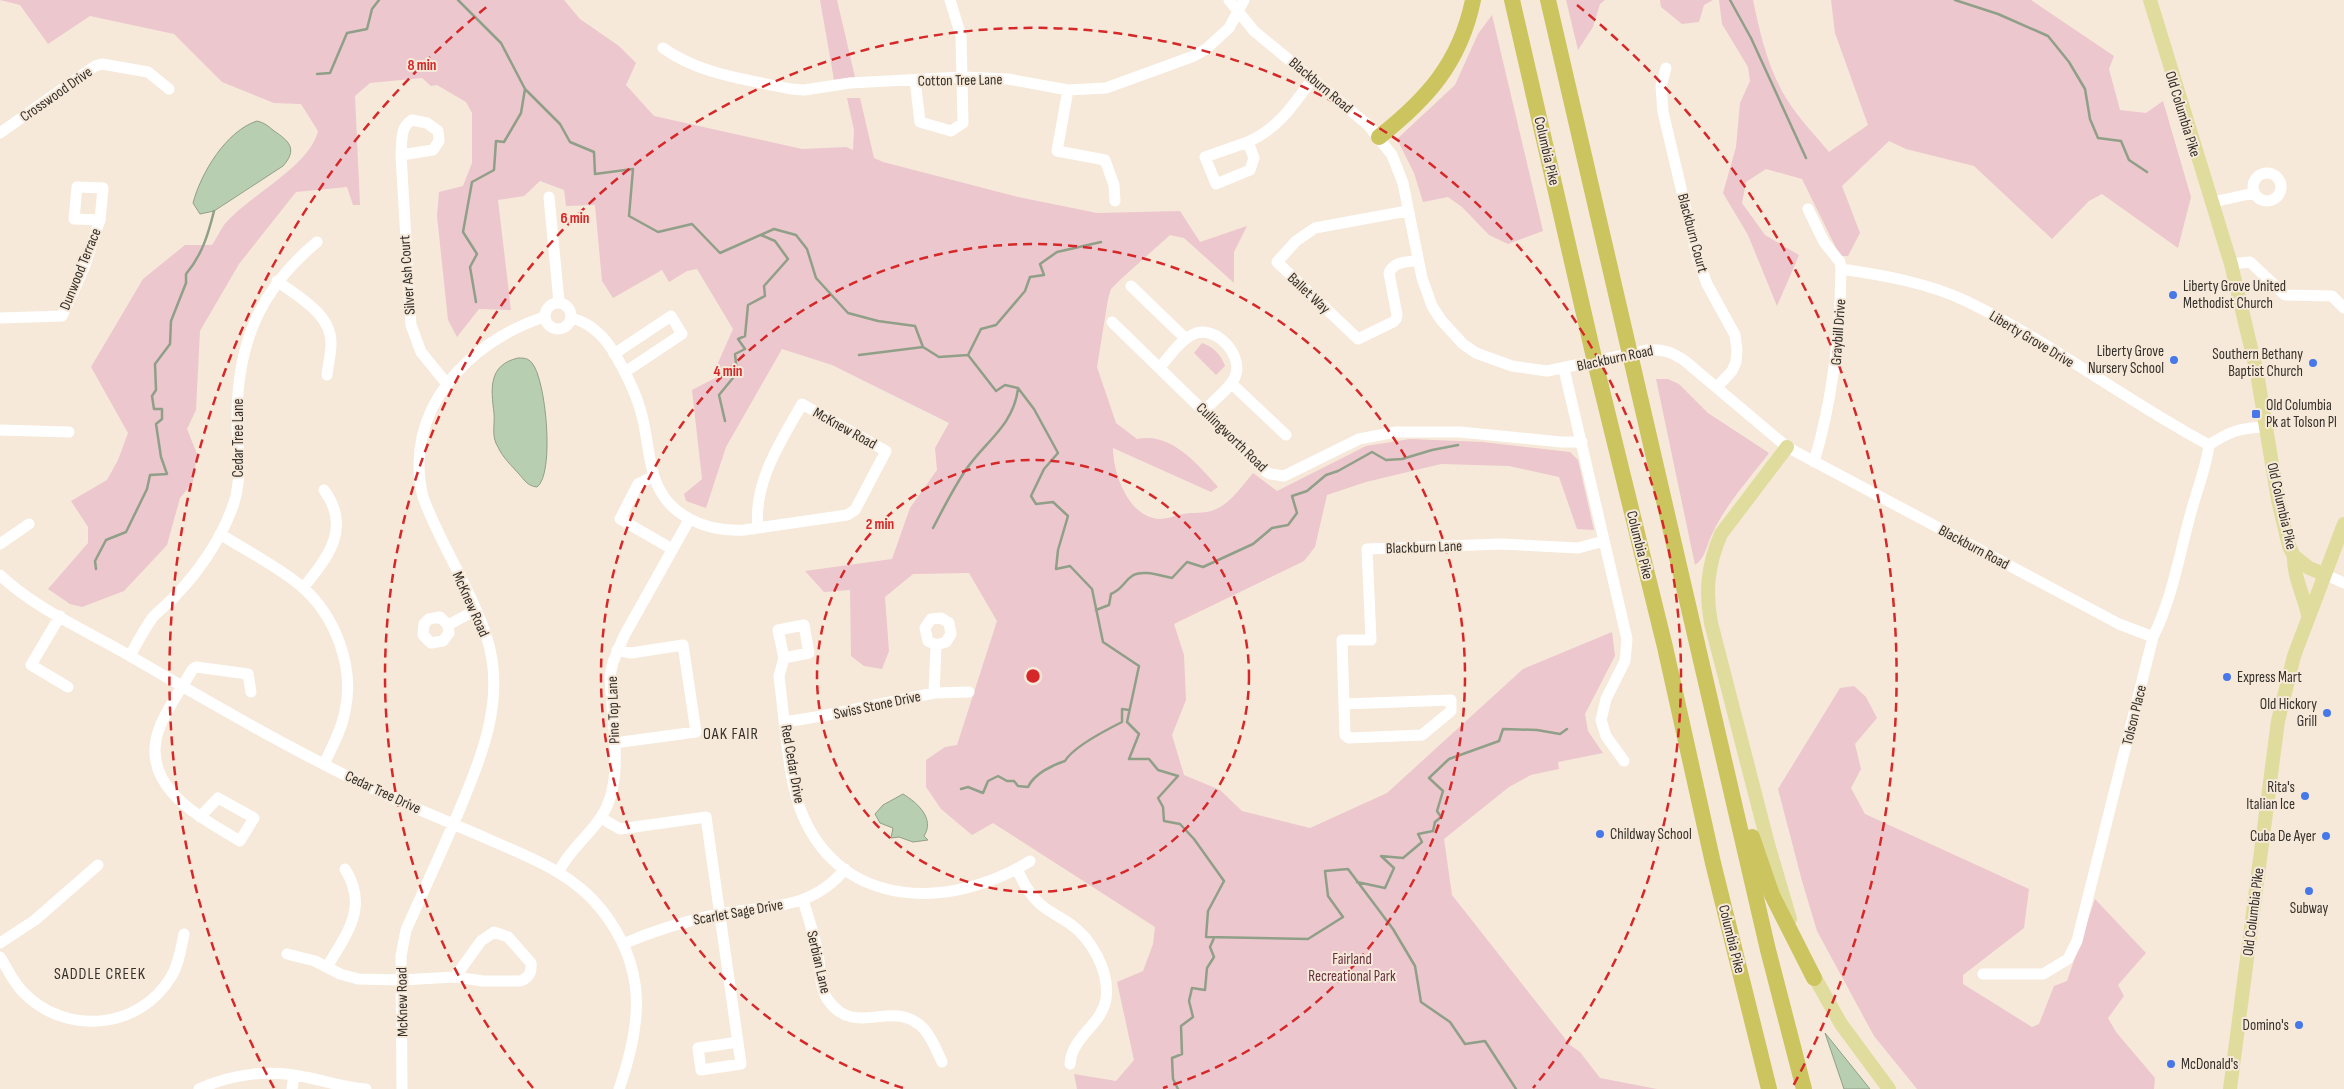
<svg xmlns="http://www.w3.org/2000/svg" width="2344" height="1089" viewBox="0 0 2344 1089" font-family="'Sofia Sans Condensed',sans-serif">
<rect width="100%" height="100%" fill="#f6e9d9"/>
<path fill="#ecc7ce" d="M0,0H564L580,19L619,46L636,63L626,85L654,116L802,149L846,147L853,150L854,130L847,98H860L874,158L883,162L1018,197L1097,213L1180,211L1200,242L1247,226L1234,252V283L1184,238L1170,235L1121,279L1111,289L1108,299L1097,367L1116,423L1137,439C1172,432 1198,465 1218,487L1211,492L1113,448C1113,474 1129,518 1160,519C1168,519 1176,515 1183,514C1192,512 1205,514 1214,510C1230,504 1242,486 1253,473L1277,491L1366,446L1410,439L1483,442L1570,452L1578,460L1594,530L1577,529L1559,477L1509,466L1441,464L1366,482L1327,495L1315,547L1304,561L1174,624L1184,655L1186,700L1172,735L1184,775L1220,790L1242,811L1310,828L1387,793L1523,669L1612,632L1615,656L1585,714L1588,731L1603,753L1558,762L1559,769L1531,775L1509,787L1444,839L1452,895L1570,1045L1580,1052L1600,1078L1657,1089H1077L1074,1074L1116,1081L1134,1060L1117,982L1143,971L1153,944L1155,927L993,823L972,835L941,809L926,787V760L945,747L957,745L997,621L969,573L913,574L885,597L889,651L882,669L864,666L851,656L850,590L824,592L805,571L892,559L910,508L937,470L935,448L949,423L832,365L782,349L726,447L706,508L686,501L684,494L702,479L692,390L723,374L718,363L733,329L697,269L687,271L669,282L662,270L613,298L602,281L595,205L566,206L564,190L540,181L524,196L498,200L511,310L479,309L457,337L448,320L437,216L439,192L463,186L472,163V113L466,102L437,85L431,86L422,78L370,83L355,96L360,205H353L347,187L296,192L239,264L200,331L196,410L187,429L197,454L193,482L180,498L167,545L124,591L82,607L70,604L48,589L88,543V527L71,501L107,480L118,460L128,433L91,367L143,279L185,245H212C216,239 220,231 224,225C247,196 309,168 318,131L301,104L274,103L222,82L174,34L90,16L48,44L20,5Z
M820,0H837L855,77L834,80Z
M1566,0H1605L1600,4L1593,27L1578,50Z
M1660,0H1713L1704,5L1699,22L1682,24L1661,7Z
M1719,0H1753C1760,34 1769,72 1788,101C1799,119 1816,136 1829,152L1868,125L1835,33L1831,0H2031L2114,56L2109,69L2120,110L2146,113L2163,101L2191,197L2178,248L2102,194L2089,201L2052,239L1974,166L1906,149L1889,141L1842,186L1860,233L1848,256H1840L1802,179L1766,169L1746,182L1742,203L1765,235L1799,255L1777,306L1748,235L1723,193L1736,147L1740,103L1750,81L1748,67L1722,24Z
M1492,15L1543,231L1508,244L1489,235L1462,207L1448,197L1423,202L1414,173L1397,139L1455,85L1478,34Z
M1202,343C1214,347 1221,355 1225,366L1216,375L1194,353Z
M1656,379H1668L1679,384L1708,413L1769,453C1750,478 1727,503 1713,532C1707,543 1706,558 1695,565Z
M1854,686L1866,697L1877,718L1855,744L1861,769L1851,788L1865,814L2029,889L2024,928L1963,975V984L2032,1027L2039,1024L2054,986L2067,981L2095,899L2146,953L2118,985L2124,996L2108,1018L2116,1032L2155,1078L2154,1089H1917L1874,1036L1817,931L1802,881L1778,789L1840,688Z"/>
<path fill="#b7cfb0" stroke="#909f88" d="M257,121C265,123 268,126 274,131C289,141 298,149 283,166L214,211L200,214L193,203C201,173 226,131 257,121Z
M518,358C524,358 528,358 532,363C546,379 555,474 537,487C528,486 525,481 519,474C512,466 503,458 498,447C491,436 495,426 494,413C491,389 488,365 518,358Z
M903,794C918,803 935,819 924,836L928,840L913,842L899,837L891,838L893,828L880,823L875,814L883,805Z
M1825,1033L1870,1089H1844Z"/>
<g fill="none" stroke-linecap="round" stroke-linejoin="round">
<path stroke="#909f88" stroke-width="2.5" d="M458,0L501,43L525,89L560,124L570,142L594,152L595,174L633,169L629,216L658,232L692,224L720,253L774,229L796,235L807,249L816,278L848,313L878,321L915,326L923,347L859,355
M1730,0L1751,38L1806,158
M1955,0L1998,14L2048,36L2069,62L2085,89L2090,119L2098,138L2121,141L2129,160L2147,172
M317,74L330,73L347,33L367,29L372,9L379,0
M476,302L470,267L477,254L463,232L472,182L494,170L496,141L504,142L521,113L525,89
M923,347L939,357L968,355L981,329L996,325L1025,291L1030,277L1044,275L1040,264L1057,252L1101,242
M968,355L996,391L1005,385L1018,388L1034,409L1058,453L1044,469L1031,496L1036,504L1053,502L1068,516L1058,550L1056,569L1070,566L1092,589L1103,642L1139,666L1127,722L1139,734L1129,759H1149L1158,770L1178,776L1158,798L1163,807L1164,821L1180,824L1194,839L1224,881L1208,911L1206,937L1308,939L1343,917L1328,896L1325,871L1348,869L1393,929L1415,966L1421,1002L1450,1022L1465,1044L1485,1041L1516,1089
M725,421L719,395L737,373L735,354L745,349L738,339L745,336L748,305L765,296L764,286L788,259L775,241L761,235
M933,528C943,509 953,489 965,471C984,442 1013,427 1018,389
M96,569L95,561L106,540L126,532L147,489L150,475L167,474L161,457L156,424L162,419V409H154L152,396L156,390L155,364L170,344L171,321L186,283V274C202,255 208,235 214,211
M1096,610L1109,605L1111,594C1124,588 1123,582 1132,576C1142,569 1161,576 1172,578L1187,562L1203,567L1253,544L1272,528L1288,525L1297,513L1292,496L1307,491L1326,475L1338,471L1372,452L1386,460L1402,459L1432,450L1458,445
M961,789L968,787L983,793L988,781L998,776L1007,781H1014L1018,786L1028,787C1034,774 1052,765 1065,761C1073,747 1106,730 1122,722V709L1129,710
M1357,882L1385,888L1394,868L1381,856L1403,858L1422,842L1418,834L1433,831L1435,822L1441,817L1437,811L1443,791L1429,778L1449,759L1499,741L1503,729L1537,730L1560,734L1567,729
M1178,1089L1173,1079L1172,1058L1182,1054L1181,1026L1193,1017L1189,1001L1192,988L1205,990L1207,968L1214,957L1210,947L1214,938"/>
<path stroke="#fff" stroke-width="11" d="M1229,0L1254,31L1368,125L1392,155L1403,183L1422,278L1432,306L1441,320L1463,344L1476,353L1512,366L1547,371L1648,350C1663,349 1672,352 1685,361L1787,447L2119,624L2153,637
M663,48C701,75 746,79 791,89L804,90L850,83L962,77L1008,79L1068,90L1106,88L1194,56L1206,49L1229,28L1244,0
M1666,68L1661,86L1663,112L1698,260L1707,284L1735,335L1737,350L1736,362L1732,371L1717,387
M915,80L920,122L951,131L963,123L961,36L950,0
M1068,90L1057,151L1105,160L1114,185L1115,201
M0,133L95,66L102,64L148,72L169,89
M1248,142L1205,157L1216,184L1250,170L1254,158L1248,142C1280,127 1293,105 1313,78
M401,155L433,150L439,141L438,131L427,123L412,120C400,127 402,141 401,155L411,325L421,352L447,384
M2253 187a14 14 0 1 1 28 0a14 14 0 1 1-28 0Z
M549,197L559,302
M2213,202L2254,193
M1808,209L1824,242L1840,262L1841,269C1840,335 1833,399 1814,462
M1407,211L1315,228L1296,241L1277,262L1358,339L1393,322L1396,319L1397,315L1389,273C1394,261 1407,262 1418,261
M2231,264L2250,262L2285,295L2332,296L2344,308
M1841,269C1883,275 1928,283 1966,301C2051,342 2126,401 2209,445
M277,281C297,296 332,314 331,344C331,354 328,365 327,375
M1131,286L1186,339
M545 316a13 13 0 1 1 26 0a13 13 0 1 1-26 0Z
M0,318L62,316L84,268L100,220L103,188L77,187L74,219L100,220
M571,318C592,323 606,338 616,356C627,375 637,395 642,416C647,435 648,456 654,476C666,516 706,532 744,530L847,515L855,510L886,451L802,404C781,441 753,483 758,527
M1112,322L1265,471L1270,474L1284,476L1359,439L1396,432H1460L1561,442H1582
M614,354L671,316L682,334L625,372
M1160,367C1170,356 1180,340 1194,334C1216,324 1246,357 1234,379C1228,390 1214,400 1205,410
M1564,369L1627,639L1625,661L1606,699L1601,720L1606,736L1624,761
M1231,383L1286,435
M0,430L69,432
M654,476L638,484L620,519L672,549
M220,534C247,551 277,566 301,586C335,615 355,667 345,711C342,729 332,747 324,764
M0,544L29,524
M2324,574L2344,583
M0,575C33,607 83,629 123,652C208,701 292,751 380,792C416,809 454,824 490,840C531,858 572,873 601,909C648,968 642,1023 619,1089
M303,588C328,557 352,528 324,490
M60,616L31,665L68,687
M448,625L449,633L443,641L431,643L423,635L424,624L429,619L440,617L448,625L476,610
M130,656C137,643 144,629 153,617C161,609 170,602 178,593C199,571 220,540 231,511C244,480 237,450 237,418C237,344 260,289 317,242
M784,658L809,653L804,625L778,630L784,658L779,676L780,685C785,723 788,782 803,816C844,911 953,909 1030,861
M934,693L936,645L946,642L951,634L949,623L941,618L931,619L925,628L928,641L936,645
M1344,704L1345,735L1349,738L1422,735L1451,711V700L1344,704L1342,640H1371L1367,549L1501,544L1578,548L1604,541
M785,722L822,716L934,693L969,692
M614,743L696,732L683,645L631,653L617,650
M200,817L218,798L254,818L240,841C198,816 135,784 161,724C169,705 182,688 192,670L196,667L248,674L251,692
M601,818L620,829L706,817C718,900 730,982 741,1064L701,1070L698,1048L738,1042
M1017,869C1023,882 1029,894 1040,904C1049,912 1059,916 1069,923C1091,938 1110,971 1106,999C1102,1025 1072,1036 1070,1064
M559,871C571,848 588,837 601,817C626,781 611,717 610,675L613,662L624,636L689,520
M803,900C808,916 813,932 817,948C821,964 818,986 828,1000C856,1040 893,996 924,1029C932,1038 937,1051 942,1062
M0,943L35,920L98,865
M623,944C655,930 685,921 719,914C768,905 811,911 845,869
M287,954L315,961L340,974L358,979L401,980L455,977L483,981H520C529,978 532,972 531,963L508,937L494,932L481,941L455,977
M0,957C7,968 13,982 23,992C65,1036 139,1030 171,977C179,964 181,948 184,934
M327,967C347,933 369,907 345,869
M1983,974H2043L2068,959L2077,941L2153,637C2172,599 2179,556 2190,516C2196,492 2206,469 2209,445C2230,431 2240,428 2265,427
M199,1089C231,1074 270,1069 305,1077C326,1081 345,1088 366,1089
M292,1089L294,1075
M402,1089L401,956L406,930C424,890 442,851 459,811C482,755 507,697 486,635C470,587 440,544 423,497C402,412 467,342 544,317"/>
<path stroke="#e0dc9e" stroke-width="14" d="M2150,0L2231,264L2257,373L2278,500L2289,546L2294,556L2309,568L2324,574
M1787,447L1721,534C1708,564 1705,591 1711,623L1768,844L1790,919
M2294,556C2293,576 2304,595 2308,615
M1810,969L1841,1024L1889,1089
M2230,1089L2278,721L2294,656L2344,524"/>
<path stroke="#ccc45e" stroke-width="16" d="M1512,0L1595,362L1665,647L1713,863L1769,1089
M1548,0L1768,950L1804,1089
M1379,137C1427,99 1460,63 1473,0
M1752,837L1772,895L1814,978"/>
</g>
<g fill="none" stroke="#d62828" stroke-width="2.5" stroke-dasharray="9 6">
<circle cx="1033" cy="676" r="216"/>
<path d="M903 1088A432 432 0 1 1 1163 1088"/>
<path d="M533 1088A648 648 0 1 1 1533 1088"/>
<path d="M274 1088A864 864 0 0 1 489 5M1577 5A864 864 0 0 1 1792 1088"/>
</g>
<g fill="#4778ea" stroke="#f6e9d9" stroke-width="2">
<circle cx="2173" cy="295" r="5"/>
<circle cx="2174" cy="360" r="5"/>
<circle cx="2313" cy="363" r="5"/>
<rect x="2251" y="409" width="10" height="10" rx="2.5"/>
<circle cx="2227" cy="677" r="5"/>
<circle cx="2327" cy="713" r="5"/>
<circle cx="2305" cy="796" r="5"/>
<circle cx="1600" cy="834" r="5"/>
<circle cx="2326" cy="836" r="5"/>
<circle cx="2309" cy="891" r="5"/>
<circle cx="2299" cy="1025" r="5"/>
<circle cx="2171" cy="1064" r="5"/>
</g>
<g text-anchor="middle" stroke-width="4" stroke-linejoin="round" paint-order="stroke">
<g font-size="15" fill="#35302a" stroke="#f6e9d9">
<text transform="translate(960 80) rotate(-1)" y="5">Cotton Tree Lane</text>
<text transform="translate(1321 85) rotate(40)" y="5">Blackburn Road</text>
<text transform="translate(56 94) rotate(-35)" y="5">Crosswood Drive</text>
<text transform="translate(2183 114) rotate(73)" y="5">Old Columbia Pike</text>
<text transform="translate(1547 151) rotate(77)" y="5">Columbia Pike</text>
<text transform="translate(1693 233) rotate(75)" y="5">Blackburn Court</text>
<text transform="translate(80 269) rotate(-68)" y="5">Dunwood Terrace</text>
<text transform="translate(407 275) rotate(-94)" y="5">Silver Ash Court</text>
<text transform="translate(1309 293) rotate(43)" y="5">Ballet Way</text>
<text transform="translate(1838 332) rotate(-86)" y="5">Graybill Drive</text>
<text transform="translate(2032 339) rotate(31)" y="5">Liberty Grove Drive</text>
<text transform="translate(1615 358) rotate(-12)" y="5">Blackburn Road</text>
<text transform="translate(845 428) rotate(29)" y="5">McKnew Road</text>
<text transform="translate(1232 437) rotate(44)" y="5">Cullingworth Road</text>
<text transform="translate(238 438) rotate(-90)" y="5">Cedar Tree Lane</text>
<text transform="translate(2282 506) rotate(77)" y="5">Old Columbia Pike</text>
<text transform="translate(1640 545) rotate(76)" y="5">Columbia Pike</text>
<text transform="translate(1424 547) rotate(-2)" y="5">Blackburn Lane</text>
<text transform="translate(1974 547) rotate(28)" y="5">Blackburn Road</text>
<text transform="translate(471 604) rotate(66)" y="5">McKnew Road</text>
<text transform="translate(877 705) rotate(-12)" y="5">Swiss Stone Drive</text>
<text transform="translate(613 710) rotate(-92)" y="5">Pine Top Lane</text>
<text transform="translate(2134 715) rotate(-76)" y="5">Tolson Place</text>
<text transform="translate(793 764) rotate(80)" y="5">Red Cedar Drive</text>
<text transform="translate(383 792) rotate(25)" y="5">Cedar Tree Drive</text>
<text transform="translate(738 912) rotate(-10)" y="5">Scarlet Sage Drive</text>
<text transform="translate(2253 912) rotate(-83)" y="5">Old Columbia Pike</text>
<text transform="translate(1732 939) rotate(76)" y="5">Columbia Pike</text>
<text transform="translate(819 962) rotate(77)" y="5">Serbian Lane</text>
<text transform="translate(402 1002) rotate(-91)" y="5">McKnew Road</text>
</g>
<g font-size="15" fill="#35302a" stroke="#f6e9d9" text-anchor="end">
<text x="2183" y="291" text-anchor="start">Liberty Grove United<tspan x="2183" dy="17">Methodist Church</tspan></text>
<text x="2164" y="356">Liberty Grove<tspan x="2164" dy="17">Nursery School</tspan></text>
<text x="2303" y="359">Southern Bethany<tspan x="2303" dy="17">Baptist Church</tspan></text>
<text x="2266" y="410" text-anchor="start">Old Columbia<tspan x="2266" dy="17">Pk at Tolson Pl</tspan></text>
<text x="2237" y="682" text-anchor="start">Express Mart</text>
<text x="2317" y="709">Old Hickory<tspan x="2317" dy="17">Grill</tspan></text>
<text x="2295" y="792">Rita's<tspan x="2295" dy="17">Italian Ice</tspan></text>
<text x="1610" y="839" text-anchor="start">Childway School</text>
<text x="2316" y="841">Cuba De Ayer</text>
<text x="2309" y="913" text-anchor="middle">Subway</text>
<text x="2289" y="1030">Domino's</text>
<text x="2181" y="1069" text-anchor="start">McDonald's</text>
</g>
<g font-size="15" fill="#67303f" stroke="#f6e9d9">
<text x="1352" y="964">Fairland<tspan x="1352" dy="17">Recreational Park</tspan></text>
</g>
<g font-size="16" letter-spacing="1" fill="#35302a" stroke="#f6e9d9">
<text x="731" y="739">OAK FAIR</text>
<text x="100" y="979">SADDLE CREEK</text>
</g>
</g>
<circle cx="1033" cy="676" r="8" fill="#d62828" stroke="#f6e9d9" stroke-width="2.5"/>
<g font-size="15" text-anchor="middle" font-weight="bold" fill="#d62828" stroke="#f6e9d9" stroke-width="4" stroke-linejoin="round" paint-order="stroke">
<text x="422" y="70">8 min</text>
<text x="575" y="223">6 min</text>
<text x="728" y="376">4 min</text>
<text x="880" y="529">2 min</text>
</g>
</svg>
